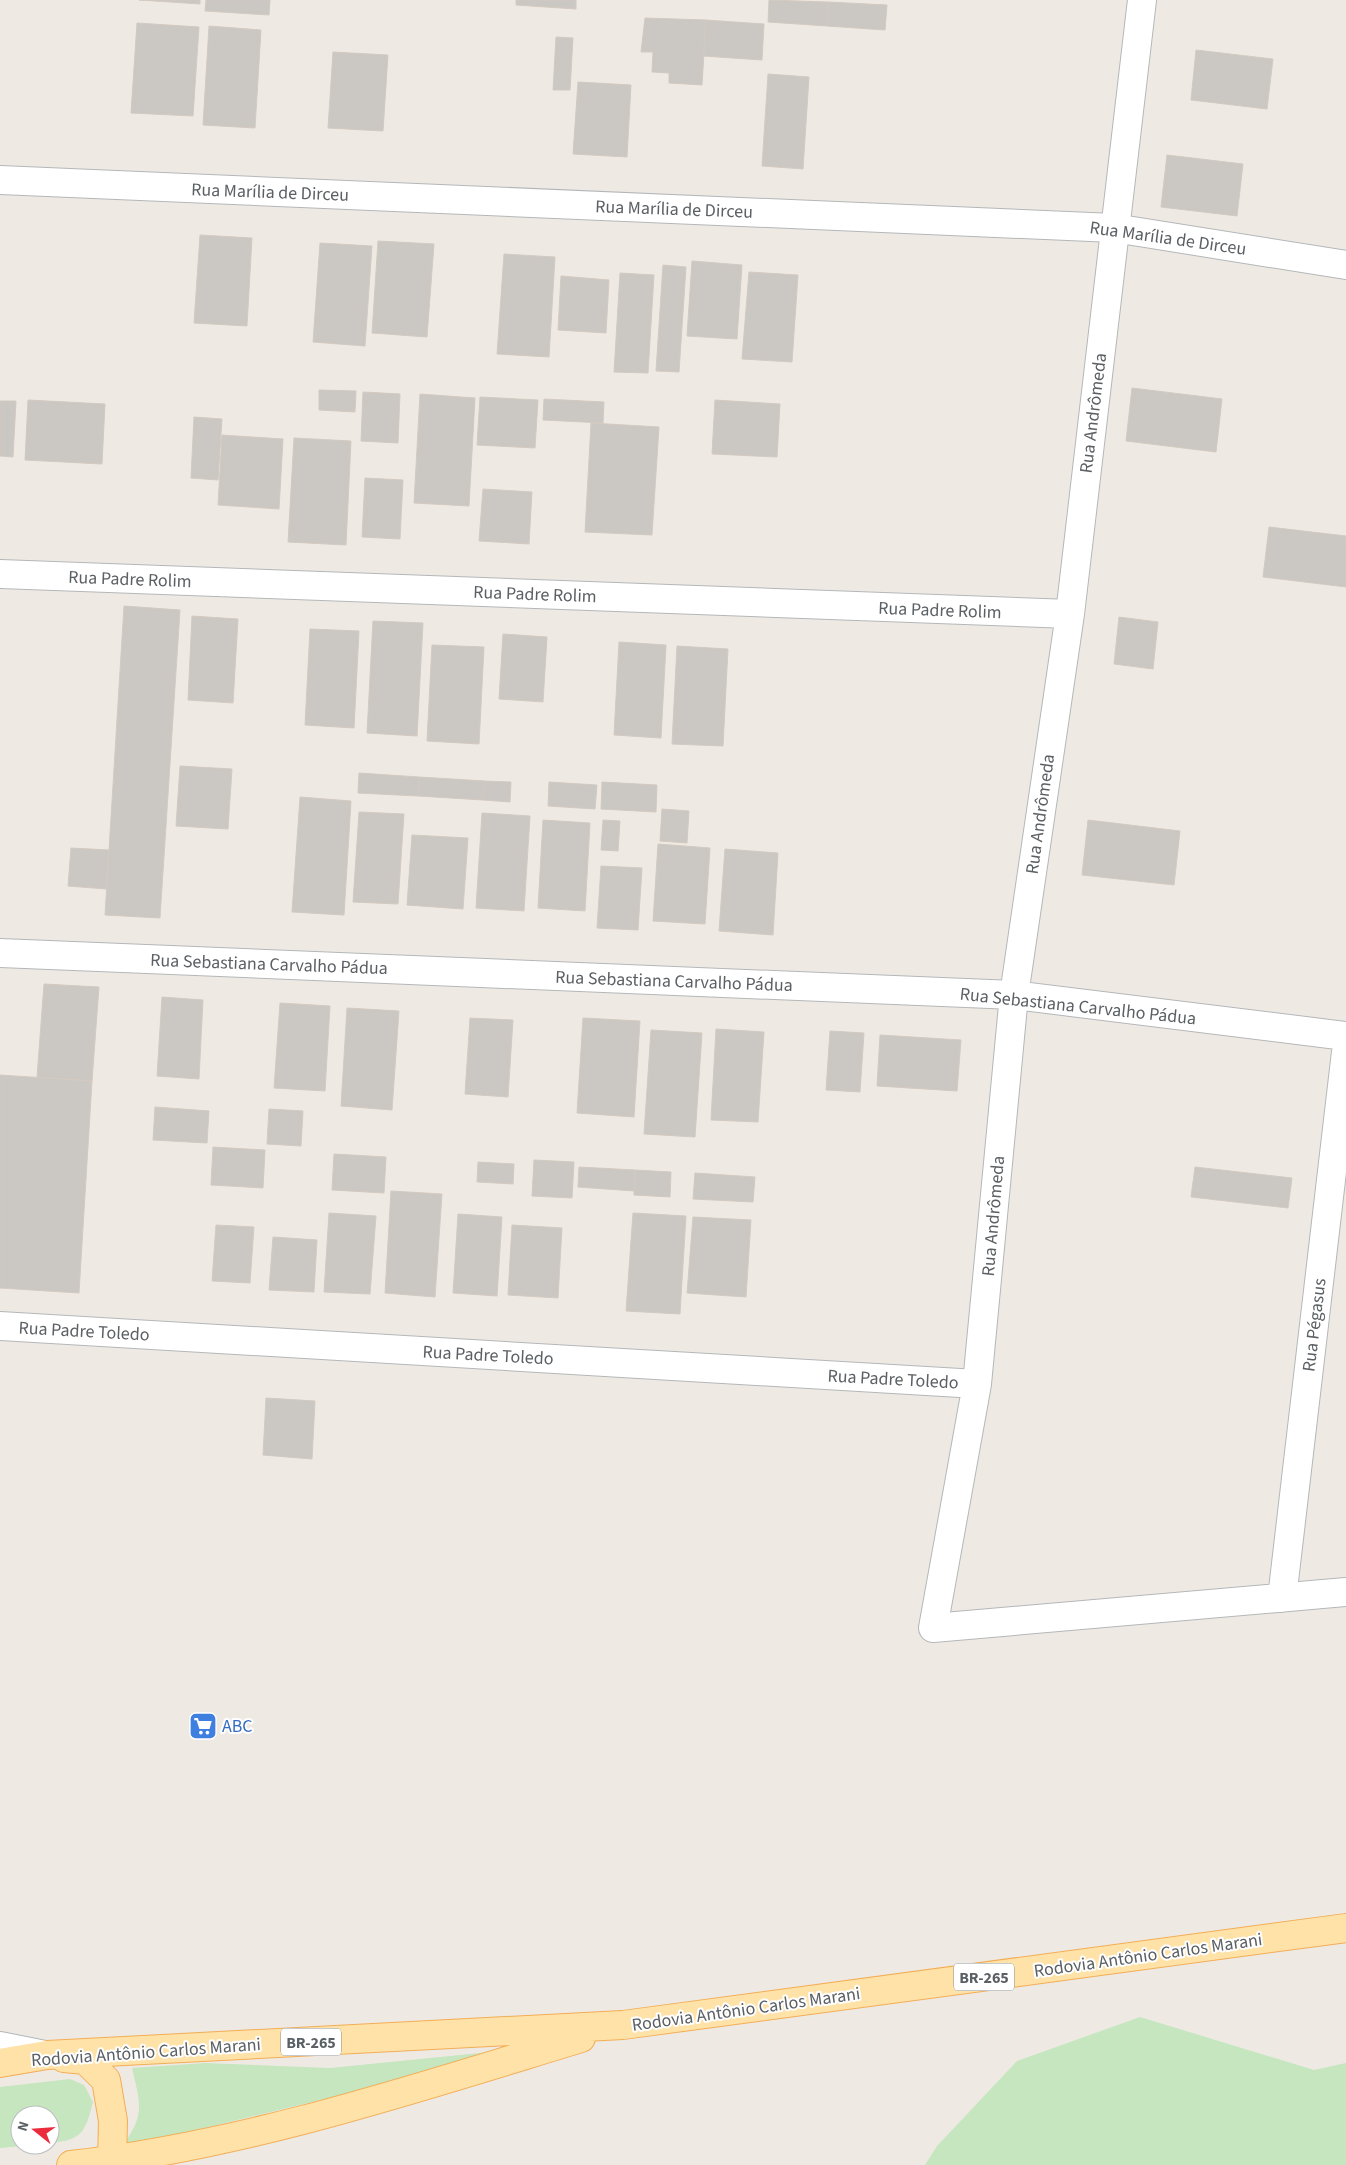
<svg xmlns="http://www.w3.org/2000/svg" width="1346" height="2165" viewBox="0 0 1346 2165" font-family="'Source Sans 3',sans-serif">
<rect width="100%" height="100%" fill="#eeeae3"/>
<path fill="#c5e6bf" d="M1140,2017L1314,2070L1346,2063V2165H925L937,2146L1017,2061Z
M541,2047L121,2148C145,2115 141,2106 132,2068L205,2063L330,2068Z
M70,2079L84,2085L93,2102C85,2132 83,2140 50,2143V2115H20V2145H33L0,2148V2087Z"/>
<path fill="#cbc7c2" stroke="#d3cac1" d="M139,0H200V4Z
M206,0H270L269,15L205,11Z
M516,0H576V9L516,5Z
M769,0L828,2L827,26L768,22Z
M828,2L887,5L885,30L827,26Z
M645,18L706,20L702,85L669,83V73L652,72L653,52H641Z
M706,20L764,24L762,60L703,56Z
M137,23L199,27L193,116L131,113Z
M209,26L261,30L255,128L203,125Z
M556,37L573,38L570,90H553Z
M1196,50L1273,59L1267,109L1191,100Z
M333,52L388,55L383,131L328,128Z
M768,74L809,77L803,169L762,166Z
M578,82L631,85L627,157L573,154Z
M1167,155L1243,164L1237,216L1161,207Z
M200,235L252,238L247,326L194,323Z
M378,241L434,244L427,337L372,333Z
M320,243L372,246L365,346L313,342Z
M504,254L555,257L549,357L497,354Z
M692,261L742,265L737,339L687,336Z
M663,265L686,267L679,372L656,371Z
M749,272L798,275L792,362L742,359Z
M620,273L654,275L648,373L614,372Z
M561,276L609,280L606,333L558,330Z
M1132,388L1222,399L1216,452L1126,441Z
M319,390L356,391L355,412L319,410Z
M363,392L400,394L398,443L361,441Z
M420,394L475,398L469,506L414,503Z
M480,397L538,400L535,448L477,445Z
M544,399L604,402L603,423L543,420Z
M28,400L105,404L102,464L25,460Z
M715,400L780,404L777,457L712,454Z
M0,401H16L13,457L0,456Z
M194,417L222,419L218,480L191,478Z
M591,423L659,427L652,535L585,532Z
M222,435L283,439L279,509L218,505Z
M294,438L351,441L346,545L288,542Z
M365,478L403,480L400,539L362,537Z
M483,489L532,492L529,544L479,541Z
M1269,527L1346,536V587L1263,577Z
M124,606L180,610L160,918L105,915Z
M192,616L238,619L233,703L188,700Z
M1119,617L1158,622L1153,669L1114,664Z
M373,621L423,623L417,736L367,733Z
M310,629L359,631L354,728L305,725Z
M503,634L547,637L543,702L499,699Z
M619,642L666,645L661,738L614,735Z
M432,645L484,647L479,744L427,741Z
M677,646L728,649L723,746L672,744Z
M180,766L232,769L228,829L176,826Z
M359,773L419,777L418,796L358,793Z
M419,777L485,781L483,800L418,796Z
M485,781L511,782L510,802L483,800Z
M549,782L597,785L595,809L548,806Z
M602,782L657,785L656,812L601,809Z
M300,797L351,801L344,915L292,912Z
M662,809L689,811L687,843L660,841Z
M359,812L404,814L398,904L353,902Z
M482,813L530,816L524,911L476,908Z
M543,820L590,823L585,911L538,908Z
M603,820L620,821L618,851L601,850Z
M1088,820L1180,831L1174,885L1082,875Z
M412,835L468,838L463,909L407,905Z
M658,844L710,848L705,924L653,921Z
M71,848L109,850L106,889L68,886Z
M725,849L778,853L773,935L719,931Z
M601,866L642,868L638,930L597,928Z
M44,984L99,987L92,1081L37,1077Z
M162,997L203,1000L199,1079L157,1076Z
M280,1003L330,1006L325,1091L274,1088Z
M347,1008L399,1011L392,1110L341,1106Z
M470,1018L513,1020L508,1097L465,1094Z
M583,1018L640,1021L634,1117L577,1113Z
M716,1029L764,1032L758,1122L711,1120Z
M651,1030L702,1033L695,1137L644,1134Z
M830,1031L864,1033L860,1092L826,1090Z
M880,1035L961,1040L957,1091L877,1086Z
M0,1075L92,1081L79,1293L0,1288Z
M155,1107L209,1111L207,1143L153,1140Z
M269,1109L303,1111L301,1146L267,1144Z
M213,1147L265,1150L263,1188L211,1185Z
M334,1154L386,1157L384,1193L332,1190Z
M534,1160L574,1162L572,1198L532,1196Z
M478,1162L514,1164L513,1184L477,1182Z
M579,1167L635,1170L634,1191L578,1187Z
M1195,1167L1292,1178L1288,1208L1191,1197Z
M635,1170L671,1172L670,1197L634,1195Z
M695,1173L755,1177L753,1202L693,1199Z
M391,1191L442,1194L435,1297L385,1293Z
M329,1213L376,1216L370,1294L324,1292Z
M633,1213L686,1216L680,1314L626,1311Z
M458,1214L502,1217L497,1296L453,1293Z
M693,1217L751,1220L746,1297L687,1293Z
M216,1225L254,1227L250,1283L212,1281Z
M512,1225L562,1228L558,1298L508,1295Z
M273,1237L317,1240L314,1292L269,1290Z
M266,1398L315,1401L312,1459L263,1455Z"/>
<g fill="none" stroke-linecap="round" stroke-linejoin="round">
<defs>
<path id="street" d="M1142,0L1070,614L1014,995L977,1384L933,1628L1346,1592
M0,180L1114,228L1346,265
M0,574L1070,614
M0,953L1014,995L1346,1036
M0,1326L977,1384
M1282,1598L1346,1052"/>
<path id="secondary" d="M0,2046L45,2055"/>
<path id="primary" d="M64,2058L85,2060L106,2080L113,2121L112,2160
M0,2063L47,2055L623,2025L1346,1928
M71,2165C245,2145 414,2089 581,2038"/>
</defs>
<use href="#street" stroke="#b4b7ba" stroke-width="30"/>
<use href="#secondary" stroke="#b2b7bb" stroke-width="30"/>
<use href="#primary" stroke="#f3ad57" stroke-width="30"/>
<use href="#street" stroke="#fff" stroke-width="28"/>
<use href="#secondary" stroke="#fff" stroke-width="28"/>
<use href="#primary" stroke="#ffe2a7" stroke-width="28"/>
</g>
<defs>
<symbol id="supermarket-square" viewBox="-11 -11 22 22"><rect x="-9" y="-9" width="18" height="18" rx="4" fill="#3f7fe0" stroke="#fff"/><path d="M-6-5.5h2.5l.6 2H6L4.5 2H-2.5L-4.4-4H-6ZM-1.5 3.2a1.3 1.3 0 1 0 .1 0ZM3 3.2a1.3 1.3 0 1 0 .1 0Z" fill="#fff"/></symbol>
</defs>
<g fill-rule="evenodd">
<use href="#supermarket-square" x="187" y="1710" width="32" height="32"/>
</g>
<g text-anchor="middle" stroke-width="4" stroke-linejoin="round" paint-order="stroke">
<g fill="#fff" stroke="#8c9092" stroke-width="1">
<rect x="954" y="1963.5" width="60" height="27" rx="4"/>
<rect x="281" y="2028.5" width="60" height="27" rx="4"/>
</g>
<g font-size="16" font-weight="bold" fill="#5b6064">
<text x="984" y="1983">BR-265</text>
<text x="311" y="2048">BR-265</text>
</g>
<g font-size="18" fill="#5b6064" stroke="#fff">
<text transform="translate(270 192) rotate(2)" y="6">Rua Marília de Dirceu</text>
<text transform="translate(674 209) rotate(2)" y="6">Rua Marília de Dirceu</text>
<text transform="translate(1168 238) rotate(8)" y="6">Rua Marília de Dirceu</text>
<text transform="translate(1093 413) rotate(-83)" y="6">Rua Andrômeda</text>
<text transform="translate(130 579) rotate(2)" y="6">Rua Padre Rolim</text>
<text transform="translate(535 594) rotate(2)" y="6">Rua Padre Rolim</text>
<text transform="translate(940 610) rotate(2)" y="6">Rua Padre Rolim</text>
<text transform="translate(1040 814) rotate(-82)" y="6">Rua Andrômeda</text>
<text transform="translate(269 964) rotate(2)" y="6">Rua Sebastiana Carvalho Pádua</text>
<text transform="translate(674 981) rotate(2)" y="6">Rua Sebastiana Carvalho Pádua</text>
<text transform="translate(1078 1006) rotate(6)" y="6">Rua Sebastiana Carvalho Pádua</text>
<text transform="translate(993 1216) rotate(-85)" y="6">Rua Andrômeda</text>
<text transform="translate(1314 1325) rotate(-83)" y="6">Rua Pégasus</text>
<text transform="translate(84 1331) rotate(3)" y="6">Rua Padre Toledo</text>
<text transform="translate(488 1355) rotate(3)" y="6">Rua Padre Toledo</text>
<text transform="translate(893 1379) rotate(3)" y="6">Rua Padre Toledo</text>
<text transform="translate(1148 1955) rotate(-8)" y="6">Rodovia Antônio Carlos Marani</text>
<text transform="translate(746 2009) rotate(-8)" y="6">Rodovia Antônio Carlos Marani</text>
<text transform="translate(146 2052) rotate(-4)" y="6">Rodovia Antônio Carlos Marani</text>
</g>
<g font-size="18" fill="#366cbe" stroke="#fff" text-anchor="start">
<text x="222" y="1732">ABC</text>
</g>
</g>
<g transform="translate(35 2130) rotate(287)"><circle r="24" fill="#ffffff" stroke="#bdbfc1"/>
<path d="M0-4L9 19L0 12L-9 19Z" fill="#eb2c3d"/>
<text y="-8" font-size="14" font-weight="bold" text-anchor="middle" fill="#5b6064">N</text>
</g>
</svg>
